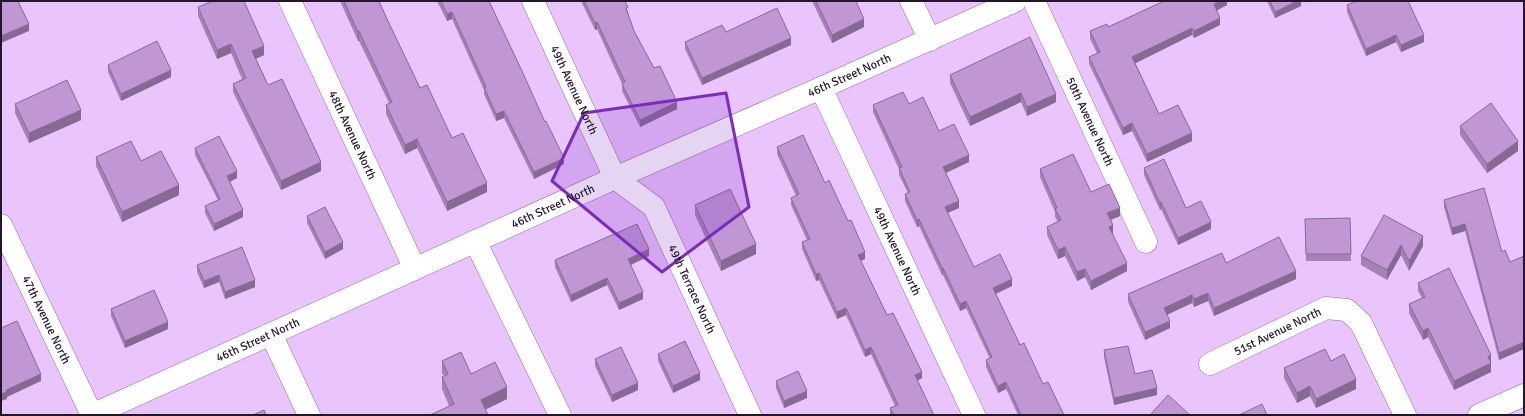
<svg xmlns="http://www.w3.org/2000/svg" width="1525" height="416" viewBox="0 0 1525 416" font-family="Signika,sans-serif">
<rect width="100%" height="100%" fill="#eac5fd"/>
<g fill="none" stroke-linecap="round" stroke-linejoin="round">
<defs>
<g id="minor">
<path id="s1" d="M290,1L415,269"/>
<path id="s2" d="M533,1L615,178L654,207L750,415"/>
<path d="M911,1L930,40"/>
<path id="s3" d="M1034,1L1146,242"/>
<path id="s4" d="M821,88L974,415"/>
<path id="s5" d="M1,225L92,415"/>
<path d="M475,241L560,415"/>
<path d="M271,334L309,415"/>
<path id="s6" d="M1210,364L1326,308L1347,310L1361,323L1405,415"/>
<path id="s7" d="M92,415L615,178L821,88L1015,1"/>
<path d="M1479,415L1524,395"/>
</g>
</defs>
<use href="#minor" stroke="#906ea1" stroke-width="23"/>
<use href="#minor" stroke="#fff" stroke-width="22"/>
</g>
<path fill="#a582b6" d="M340,1H379L387,19L420,88L487,192L447,211L417,148L405,154L386,114V105L389,103L359,41H358Z
M437,1H489L564,164L534,179L504,118L496,121L484,94V90L452,19L447,21Z
M581,1H625L628,13L634,31L654,68L677,109L640,127L622,91V84L597,29L595,30Z
M812,1H856L864,27L832,43Z
M1227,1V5L1217,10L1220,25L1194,38L1192,35L1135,63L1159,114L1192,141L1147,162L1132,131L1123,135L1089,64V57L1097,53L1090,39V31Z
M1267,1H1301V6L1275,18Z
M1347,5L1424,42L1401,52L1396,42L1366,56L1347,12Z
M198,7L264,55L256,59L268,85L321,171L281,190L233,92V84L242,79L231,53L217,59L198,16Z
M726,32L791,45L702,85L685,49V42Z
M108,65L171,77L121,101L108,72Z
M950,75L1056,102L1027,116L1021,102L970,126L950,83Z
M15,104L81,120L29,143L15,113Z
M909,104L939,131L969,162L946,173L959,208L947,213L974,267L1012,286L996,294L1020,345L1043,384L1064,415H1018L1006,389L998,393L986,367V360L990,359L966,308L960,311L943,275H942L919,226L917,227L905,201V194L908,193L899,175V169L873,112V105Z
M1460,126L1518,151L1487,173L1460,135Z
M777,147L825,183L865,259L861,261L887,315L922,378L917,381L934,415H890V408L895,406L871,354L865,357L846,315L837,319L819,280L816,281L802,249V242L807,240L791,205V198L796,196L777,154Z
M195,148L237,178L230,182L243,217L214,231L205,213V206L218,200L195,155Z
M96,157L141,161L179,195L122,222L96,166Z
M1144,168L1186,208L1211,229L1178,245L1161,209L1160,210L1144,175Z
M1040,169L1091,192L1120,216L1111,220L1113,233L1112,234L1127,271L1091,290L1085,277L1077,281L1065,256L1058,259L1047,235V227L1058,222L1055,217V212L1040,177Z
M1444,200L1502,252L1510,262L1524,256V349L1499,360L1465,231L1452,235L1444,207Z
M695,205L756,254L721,271L695,215Z
M1384,215L1423,246L1409,271L1401,255L1387,280L1361,265V256Z
M307,216L343,249L325,259L307,223Z
M1350,218L1351,261H1306L1305,219Z
M649,256L631,265L643,299L619,310L607,285L571,302L555,267V260Z
M1226,263L1296,279L1214,316L1208,301L1194,307L1192,303L1167,315L1170,328L1145,340L1128,302V294Z
M197,265L255,287L225,299L219,282L204,288L197,272Z
M1418,283L1491,355V372L1454,390L1428,337L1423,340L1409,313V304L1422,298L1418,291Z
M111,309L168,329L125,348L111,316Z
M1104,350L1135,374L1157,395L1114,405L1104,357Z
M658,354L700,380L673,393L658,361Z
M595,359L638,390L612,402L595,366Z
M442,361L471,374L507,399L485,409L449,406L442,389V377L444,376L442,373Z
M1331,361L1356,389L1316,408L1310,396L1297,403L1284,378V368Z
M776,381L807,398L784,408L776,388Z"/>
<path fill="#866a94" d="M1220,1H1227V5L1214,12V4Z
M1297,1H1301V6L1275,18V12Z
M452,12V19L447,21V14Z
M1220,18V25L1194,38V31Z
M864,19V27L832,43V35Z
M597,22V29L595,30V23Z
M29,24V31L1,43V36Z
M1192,28V35L1132,65V57Z
M359,31V41H358V32Z
M1396,35V42L1366,56V49Z
M1424,35V42L1401,52V45Z
M791,38V45L702,85V78Z
M231,44V53L217,59V50Z
M264,46V55L252,60V51Z
M171,70V77L121,101V94Z
M1021,93V102L970,126V117Z
M1056,94V102L1027,116V107Z
M677,102V109L640,127V120Z
M81,110V120L29,143V133Z
M504,111V118L496,121V114Z
M1132,123V131L1123,135V128Z
M1192,133V141L1147,162V154Z
M417,139V148L405,154V145Z
M1518,141V151L1487,173V164Z
M969,155V162L943,174V167Z
M564,158V164L534,179V172Z
M321,162V171L281,190V181Z
M237,171V178L227,183V176Z
M487,183V192L447,211V202Z
M179,185V195L122,222V212Z
M959,201V208L945,214V207Z
M1161,202V209L1160,210V203Z
M1120,208V216L1107,221V213Z
M243,210V217L214,231V224Z
M919,219V226L917,227V220Z
M1211,222V229L1178,245V238Z
M1465,224V231L1452,235V228Z
M1113,225V233L1109,235V227Z
M1423,236V246L1409,271V261Z
M343,242V249L325,259V252Z
M756,244V254L721,271V261Z
M1401,245V255L1387,280V270Z
M1065,247V256L1058,259V250Z
M649,249V256L628,266V259Z
M865,252V259L858,262V255Z
M1127,263V271L1091,290V281Z
M942,268H943V275H942Z
M1085,269V277L1077,281V272Z
M1296,271V279L1214,316V308Z
M819,273V280L816,281V274Z
M219,275V282L204,288V281Z
M607,278V285L571,302V295Z
M1012,279V286L993,295V288Z
M255,280V287L225,299V292Z
M643,292V299L619,310V303Z
M1208,293V301L1194,307V299Z
M1192,295V303L1164,316V308Z
M966,301V308L960,311V304Z
M846,308V315L837,319V312Z
M1170,321V328L1145,340V332Z
M168,322V329L125,348V341Z
M1428,328V337L1423,340V331Z
M1524,342V349L1499,360V353Z
M871,347V354L865,357V350Z
M1491,355V372L1454,390V381L1488,357Z
M922,372V378L915,382V375Z
M700,373V380L673,393V386Z
M41,374V381L7,397V399L1,401V394L6,390Z
M1356,379V389L1316,408V399Z
M1006,382V389L998,393V386Z
M638,383V390L612,402V395Z
M1310,386V396L1297,403V393Z
M507,387V399L481,412V400Z
M1157,388V395L1114,405V398Z
M807,391V398L784,408V401Z"/>
<path fill="#c097d4" stroke="#866a94" d="M1,1H18L29,24L1,36Z
M213,1H244L264,46L252,51L268,85L282,79L321,162L281,181L233,84L246,78L231,44L217,50L198,7Z
M344,1H379L387,19L420,88L427,85L452,138L463,133L487,183L447,202L417,139L405,145L386,105L392,102L359,31L358,32Z
M441,1H489L522,71L545,122L546,121L564,158L534,172L504,111L496,114L484,87H486L452,12L447,14Z
M584,1H625L628,7L626,8L634,31L654,68L660,66L677,102L640,120L622,84L625,82L597,22L595,23Z
M816,1H856L864,19L832,35Z
M1164,1H1220L1214,4L1220,18L1194,31L1192,28L1132,57L1159,114L1178,105L1192,133L1147,154L1132,123L1123,128L1089,57L1100,52L1090,31L1107,24L1108,27Z
M1270,1H1297L1275,12Z
M1356,1H1408L1424,35L1401,45L1396,35L1366,49L1347,5Z
M777,8L791,38L702,78L685,42L722,25L726,32Z
M1030,37L1056,94L1027,107L1021,93L970,117L950,75Z
M157,41L171,70L121,94L108,65Z
M67,80L81,110L29,133L15,104Z
M903,92L909,104L923,97L939,131L954,124L969,155L943,167L959,201L945,207L974,267L1000,254L1012,279L993,288L1020,345L1024,343L1043,384L1048,382L1064,415H1021L1006,382L998,386L986,360L992,357L966,301L960,304L943,268H942L919,219L917,220L905,194L910,192L899,168L902,167L873,105Z
M1491,103L1518,141L1487,164L1460,126Z
M803,135L825,183L829,180L848,221L851,220L865,252L858,255L887,315L893,313L922,372L915,375L934,415H894L890,408L898,405L871,347L865,350L846,308L837,312L819,273L816,274L802,242L810,239L791,198L799,194L777,147Z
M219,136L237,171L227,176L243,210L214,224L205,206L220,199L195,148Z
M131,141L141,161L161,151L179,185L122,212L96,157Z
M1073,154L1091,192L1109,184L1120,208L1107,213L1113,225L1109,227L1127,263L1091,281L1085,269L1077,272L1065,247L1058,250L1047,227L1061,220L1055,209L1057,208L1040,169Z
M1164,159L1186,208L1201,201L1211,222L1178,238L1161,202L1160,203L1144,168Z
M1484,188L1502,252L1505,250L1510,262L1524,256V342L1499,353L1465,224L1452,228L1444,200Z
M730,189L756,244L721,261L695,205Z
M325,207L343,242L325,252L307,216Z
M1384,215L1423,236L1409,261L1401,245L1387,270L1361,256Z
M1350,218L1351,254H1306L1305,219Z
M637,224L649,249L628,259L643,292L619,303L607,278L571,295L555,260Z
M1279,237L1296,271L1214,308L1208,293L1194,299L1192,295L1164,308L1170,321L1145,332L1128,294L1222,253L1226,263Z
M242,247L255,280L225,292L219,275L204,281L197,265Z
M1449,268L1491,355L1488,357L1491,363L1454,381L1428,328L1423,331L1409,304L1425,297L1418,283Z
M154,290L168,322L125,341L111,309Z
M17,321L41,374L6,390L7,392L1,394V328Z
M685,341L700,373L673,386L658,354Z
M1128,346L1135,374L1152,370L1157,388L1114,398L1104,350Z
M621,347L638,383L612,395L595,359Z
M1325,349L1331,361L1344,354L1356,379L1316,399L1310,386L1297,393L1284,368Z
M461,352L471,374L495,362L507,387L481,400L488,415H430L454,404L442,377L448,374L442,361Z
M798,371L807,391L784,401L776,381Z
M1168,395L1190,415H1150Z
M1262,404L1267,415H1239Z
M264,410L266,415H253Z"/>
<path fill="#7b2cbf" fill-opacity="0.2" stroke="#7b2cbf" stroke-width="3" stroke-linejoin="round" d="M726,93L749,207L662,272L552,181L584,113Z"/>
<g text-anchor="middle" stroke-width="3" stroke-linejoin="round" paint-order="stroke">
<g font-size="12" fill="#23152a" stroke="#eac5fd">
<text dy="4" stroke="none"><textPath href="#s7" startOffset="830">46th Street North</textPath></text>
<text dy="4" stroke="none"><textPath href="#s2" startOffset="98">49th Avenue North</textPath></text>
<text dy="4" stroke="none"><textPath href="#s3" startOffset="133">50th Avenue North</textPath></text>
<text dy="4" stroke="none"><textPath href="#s1" startOffset="148">48th Avenue North</textPath></text>
<text dy="4" stroke="none"><textPath href="#s7" startOffset="506">46th Street North</textPath></text>
<text dy="4" stroke="none"><textPath href="#s4" startOffset="180">49th Avenue North</textPath></text>
<text dy="4" stroke="none"><textPath href="#s2" startOffset="334">49th Terrace North</textPath></text>
<text dy="4" stroke="none"><textPath href="#s5" startOffset="105">47th Avenue North</textPath></text>
<text dy="4" stroke="none"><textPath href="#s6" startOffset="75">51st Avenue North</textPath></text>
<text dy="4" stroke="none"><textPath href="#s7" startOffset="182">46th Street North</textPath></text>
</g>
</g>
<rect width="1525" height="416" fill="none" stroke="#23152a" stroke-width="4"/>
</svg>
